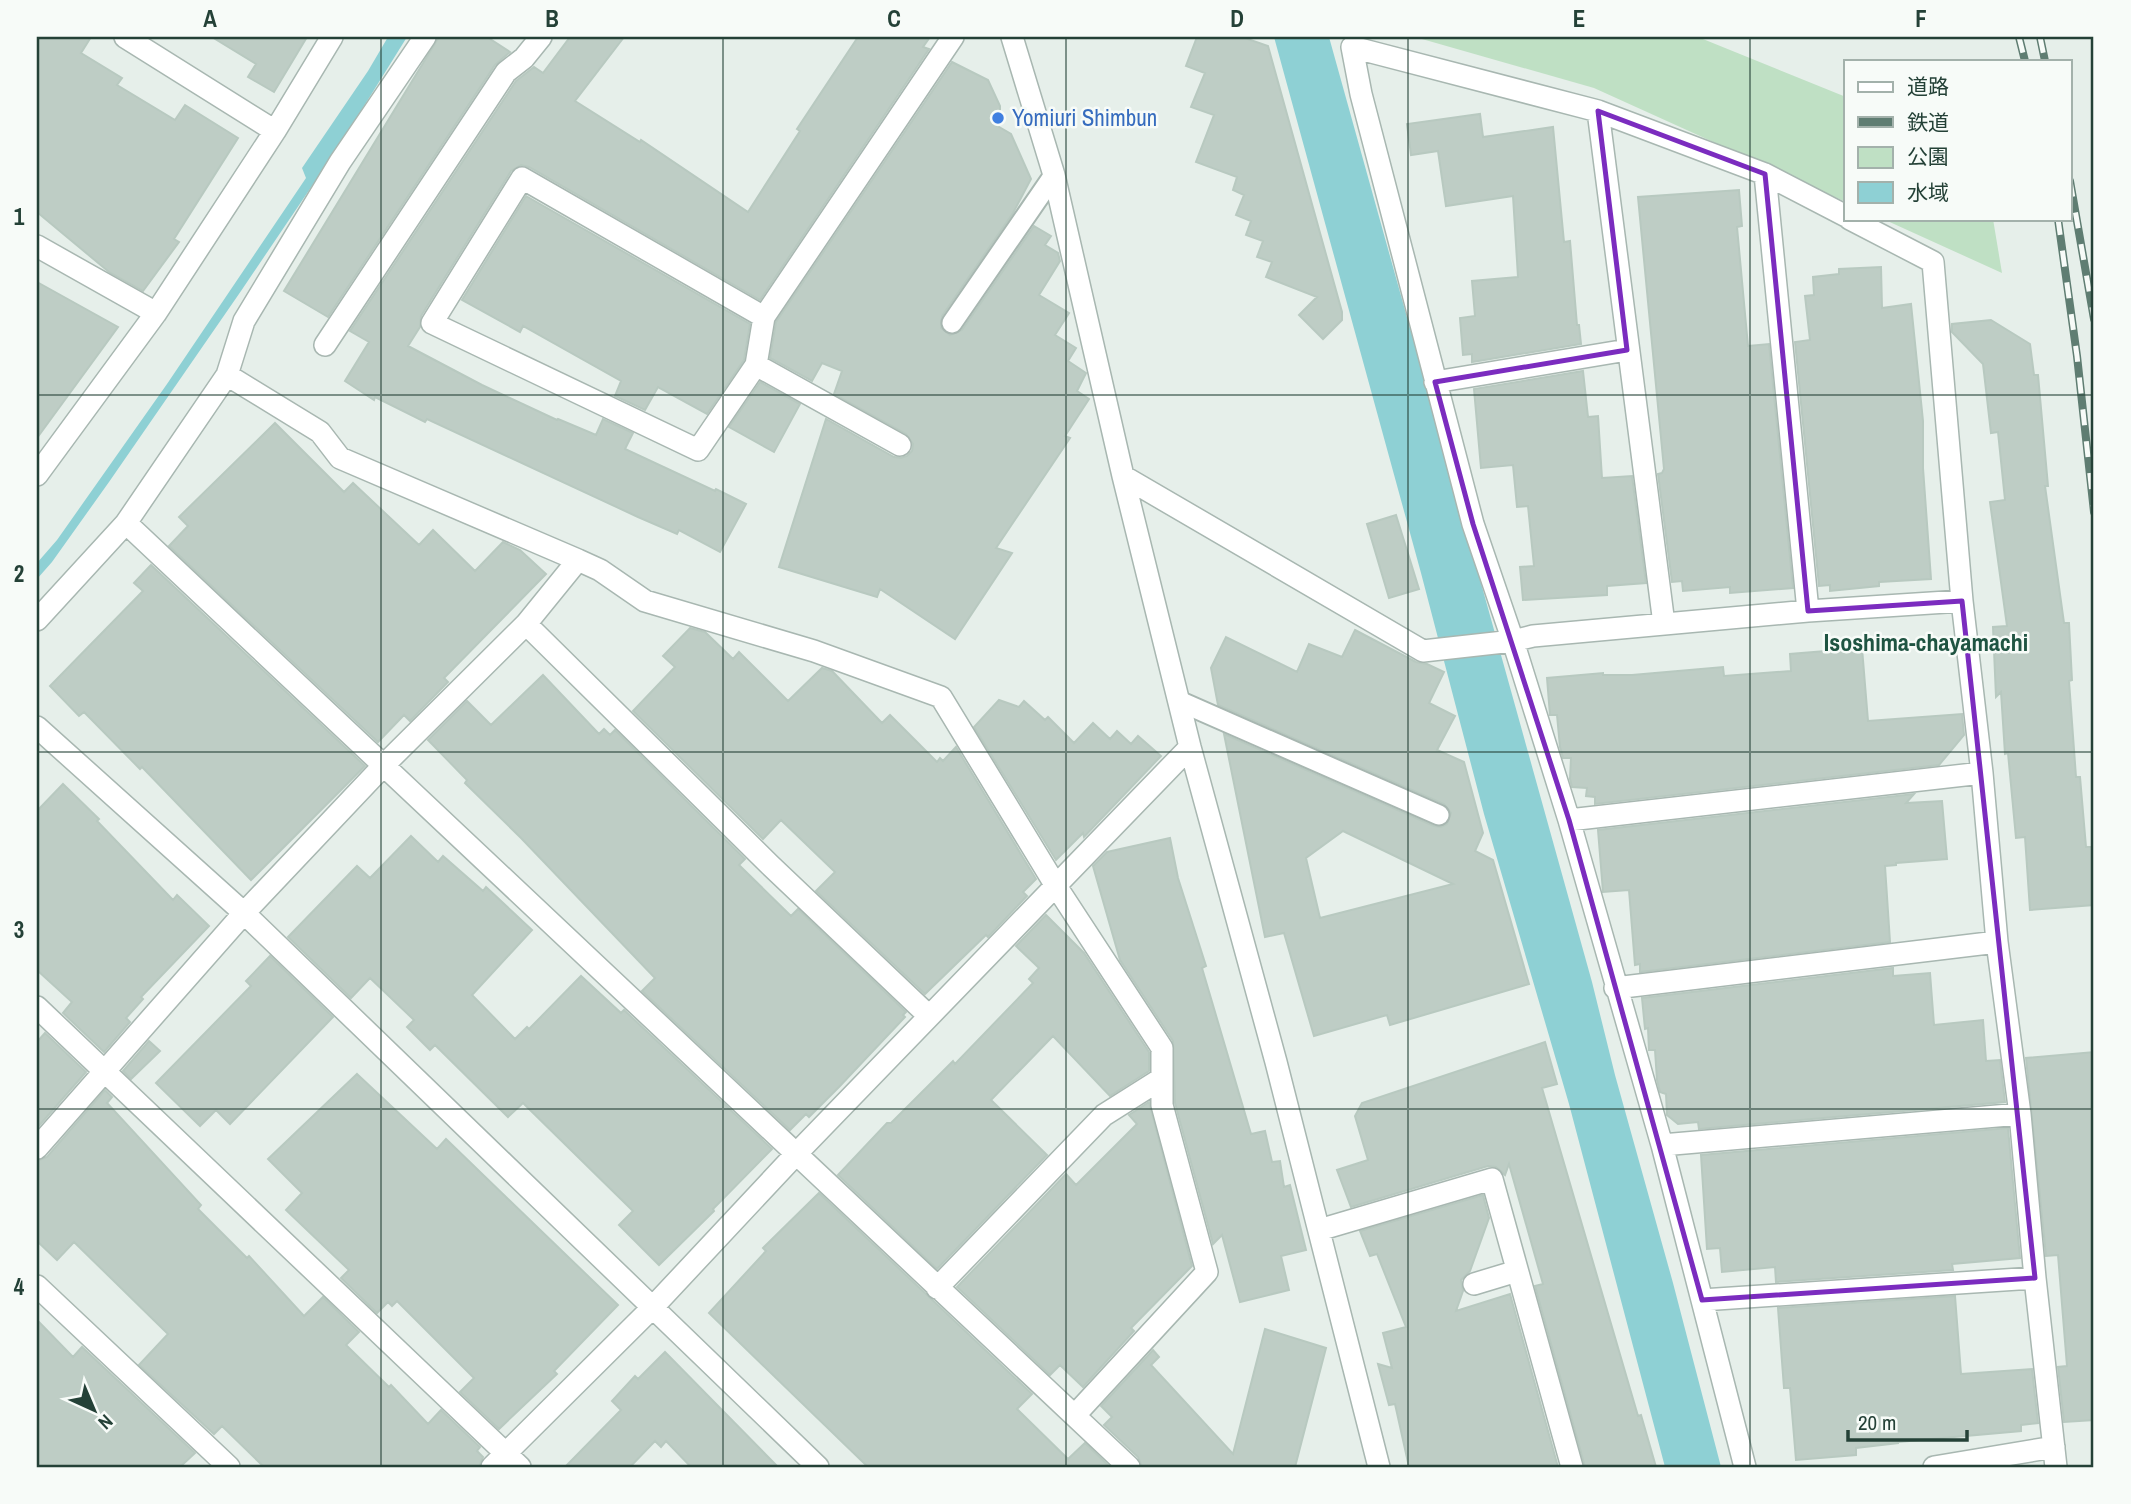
<svg xmlns="http://www.w3.org/2000/svg" width="2131" height="1504" viewBox="0 0 2131 1504" font-family="'Archivo Narrow','Noto Sans JP',sans-serif">
<rect width="100%" height="100%" fill="#e6efea"/>
<path fill="#bfe0c4" d="M1415,37H1698L1846,97V202L1594,88Z
M1883,219H1993L2002,273Z"/>
<path fill="#8ed0d4" d="M388,37H407L341,143L241,291L109,482L52,562L37,579V563L57,540L167,384L306,178L302,168L368,71Z
M1274,37H1329L1592,982L1615,1075L1673,1283L1721,1467H1665L1569,1104L1484,814L1421,573Z"/>
<path fill="#becdc5" stroke="#b8c9c0" stroke-width="2" fill-rule="evenodd" d="M37,37H91L81,53L122,78L117,85L175,120L185,105L238,138L174,239L179,242L143,291L109,272L37,212Z
M212,37H307L274,92L248,77L256,64Z
M439,37H487L510,52L495,65L328,317L284,291Z
M570,37H624L575,101L640,142L641,140L748,212L800,131L797,129L858,37H930L923,47L929,49L760,300L529,167L521,165L511,171L421,316L420,327L408,346L482,385L557,420L558,419L596,435L603,419L633,433L625,449L715,491L716,489L746,504L720,552L679,530L677,534L638,517L427,419L425,422L375,397L374,400L345,381L369,342L350,331L516,81L534,67L543,73Z
M1197,37H1242L1268,46L1342,312V320L1323,339L1299,315L1317,297L1266,277L1272,262L1257,257L1263,241L1246,235L1251,221L1236,215L1244,195L1233,190L1237,177L1196,162L1214,115L1191,107L1205,73L1186,66Z
M952,62L988,80L1000,106V113L994,124L1011,134L1031,179L1013,213L942,316L941,328L950,335L962,330L1034,226L1051,236L1045,245L1058,253L1060,261L1039,295L1069,313L1055,335L1076,348L1068,361L1086,373L1077,391L1089,399L1065,436L1070,438L996,548L1012,553L955,639L880,589L877,597L779,567L826,419L894,457L901,458L907,456L912,451L913,444L906,434L834,394L842,371L822,363L812,381L770,358L776,322Z
M1480,114L1483,137L1553,127L1564,242L1570,241L1577,325H1579L1581,344L1472,362V354L1463,355L1460,318L1475,316L1472,281L1518,277L1513,196L1446,206L1438,151L1411,155L1407,124Z
M1739,190L1742,226L1737,227L1748,346L1769,344L1793,588L1730,593V587L1683,591L1682,581L1672,582L1658,474L1662,473L1664,469L1638,197Z
M526,196L750,324L744,360L707,414L658,387L645,410L615,396L621,381L523,326L520,332L462,300Z
M1881,267L1882,308L1911,304L1923,421V468L1931,579L1879,582V586L1830,591V585L1819,586L1795,342L1810,340L1805,296L1814,295L1813,277L1839,274V269Z
M37,282L118,327L37,438Z
M1991,320L2030,344L2034,375H2038L2048,486H2045L2064,623H2069L2072,680L2069,681L2076,777H2080L2086,847H2094V905L2030,910L2025,837L2016,838L2008,753L2005,754L2001,692L1996,697L1993,627L2007,626L1990,502L2005,500L1998,432L1991,433L1983,364L1952,332V324Z
M1583,371L1588,417L1598,416L1602,478L1632,476L1646,583L1607,586V595L1523,600L1520,567L1534,566L1528,506L1517,507L1513,465L1481,468L1474,389Z
M760,382L800,404L774,452L729,427Z
M275,423L344,492L353,483L419,545L433,530L475,571L503,542L520,550L546,574L444,678L448,682L410,721L404,715L378,742L169,546L188,526L179,517Z
M1396,515L1419,589L1389,598L1367,524Z
M151,565L365,766L251,880L142,767L140,769L84,712L79,716L50,686L143,591L134,583Z
M690,628L705,632L733,659L739,652L788,701L822,668L832,671L882,723L890,715L937,762L940,758L943,761L956,747L1036,879L1023,892L1027,896L988,937L986,935L925,994L816,891L835,872L781,820L763,839L633,711L675,667L663,656Z
M1355,630L1416,662L1427,664L1444,672L1429,703L1455,716L1437,750L1464,762L1483,833L1475,851L1493,860L1529,984L1390,1025L1387,1015L1314,1036L1284,933L1265,937L1224,734L1434,826L1441,827L1447,824L1451,813L1444,804L1218,705L1211,668L1226,637L1297,672L1309,644L1342,657ZM1343,831L1453,884L1320,918L1306,858Z
M1862,648L1868,721L1962,714L1964,735L1939,765L1595,804V797L1586,796L1587,788L1572,787L1570,779L1571,758H1563L1560,747L1557,715H1550L1547,678L1603,673V675H1632L1723,667L1724,676L1791,671L1790,654Z
M543,675L599,734L604,729L610,735L615,730L745,859L739,865L791,916L798,909L906,1012L903,1015L905,1017L839,1087L809,1117L806,1114L790,1130L642,991L655,978L521,838L465,783L467,780L428,740L467,701L491,725Z
M999,700L1019,707L1024,701L1045,720L1048,717L1074,743L1093,723L1110,739L1117,731L1131,744L1138,736L1161,756L1084,837L1083,833L1056,860L974,727Z
M63,784L99,819L97,821L173,900L177,895L209,926L141,997L143,999L126,1018L130,1022L104,1052L63,1013L72,1002L37,970V811Z
M1914,794L1906,803L1942,801L1947,859L1896,863V865L1885,866L1890,942L1640,972V964L1635,965L1629,890L1603,892L1598,830Z
M411,836L438,862L443,856L483,891L486,887L532,930L472,995L515,1039L527,1027L529,1029L581,976L621,1013L624,1010L772,1149L713,1209L714,1211L659,1265L619,1225L633,1211L523,1103L508,1117L435,1045L430,1050L407,1027L414,1020L370,978L351,998L288,937L357,866L370,878Z
M1170,838L1178,878L1206,966L1202,968L1251,1134L1265,1131L1272,1162L1280,1161L1284,1187L1290,1185L1306,1250L1281,1256L1289,1290L1240,1302L1222,1235L1213,1244L1175,1103L1173,1041L1120,960L1093,866L1107,852Z
M1046,915L1084,953L1149,1052V1071L1110,1096L1053,1036L991,1100L1047,1155L937,1269L838,1175L887,1123H891L953,1061L955,1064L1033,983L1029,979L1039,968L1016,946Z
M270,956L333,1017L230,1124L216,1110L200,1126L156,1083L251,986L246,981Z
M1893,968V976L1930,973L1934,1025L1983,1020L1986,1061L2000,1060L2005,1102L1699,1129L1698,1122L1678,1124L1667,1115L1666,1094L1660,1092L1657,1080L1655,1050H1649L1648,1028L1645,1029L1642,998Z
M45,1033L86,1072L37,1128V1042Z
M149,1041L160,1051L131,1079L123,1071Z
M1545,1042L1557,1084L1542,1088L1638,1416L1641,1415L1656,1467H1585L1535,1286L1543,1284L1509,1164L1505,1175L1496,1167L1488,1166L1351,1207L1337,1170L1368,1160L1355,1116L1362,1103Z
M2094,1052V1420L2064,1422L2058,1367L2067,1366L2058,1255L2046,1256L2026,1058Z
M357,1074L437,1149L446,1139L618,1305L554,1371L557,1374L499,1429L460,1392L474,1378L397,1301L392,1306L388,1302L377,1313L341,1278L349,1270L286,1210L302,1193L268,1159Z
M105,1090L112,1097L107,1103L201,1205L198,1209L247,1258L249,1256L304,1316L323,1297L359,1332L346,1345L389,1387L391,1385L428,1424L441,1410L480,1447L477,1451L483,1457L479,1467H264L222,1426L214,1434L139,1365L168,1334L74,1242L57,1260L37,1241V1161L47,1157Z
M1149,1102L1192,1266L1131,1328L1134,1331L1083,1387L1060,1365L1050,1375L957,1287L1066,1174L1076,1185L1137,1124L1129,1115Z
M2008,1128L2020,1258L1952,1264L1953,1270L1776,1282L1775,1267L1722,1272L1720,1248L1707,1249L1701,1155Z
M819,1193L1032,1394L1017,1409L1068,1459L1085,1443L1110,1467H868L709,1313L766,1251L763,1248Z
M1483,1195L1489,1218L1470,1271L1461,1280L1463,1291L1456,1311L1510,1294L1558,1467H1409L1395,1404L1389,1405L1378,1364L1392,1368L1383,1333L1406,1327L1377,1254L1370,1256L1360,1231Z
M1955,1296L1961,1374L2032,1369L2038,1423L2021,1425V1431L1898,1442V1443L1856,1448V1455L1796,1460L1790,1388H1784L1778,1308Z
M37,1320L73,1357L82,1347L195,1453L180,1467H37Z
M1265,1329L1326,1348L1295,1467H1142L1138,1457L1104,1425L1112,1417L1101,1406L1153,1350L1159,1357L1151,1365L1233,1454Z
M665,1352L778,1467H691L666,1441L661,1447L655,1441L630,1467H565L621,1410L612,1401L635,1376L638,1379Z"/>
<g fill="none" stroke-linecap="round" stroke-linejoin="round">
<defs>
<path id="service" d="M952,323L1054,175
M1179,701L1439,815"/>
<path id="minor" d="M1012,37L1054,175L1123,476L1190,747L1276,1062L1379,1467
M1598,111L1664,624
M275,131L332,37
M1765,174L1808,611
M1850,219L1933,262L1962,601
M37,246L156,313
M764,317L522,178L432,323L698,450L756,365L764,317L953,37
M325,345L506,72L524,58L541,37
M756,365L900,445
M227,375L320,432L340,458L578,560
M1435,382L1627,350
M37,475L156,313L275,131L125,37
M1123,476L1423,651L1513,641L1533,636L1808,611L1962,601L1982,773L1997,942L2020,1114L2035,1278L2056,1467
M126,523L227,375L244,321L340,162L425,37
M37,620L126,523L1129,1467
M526,624L770,865L929,1016
M37,727L244,913L818,1467
M1569,820L1982,773
M1615,988L1997,942
M37,1007L520,1467
M1662,1145L2020,1114
M37,1148L244,913L384,765L526,624L578,560L600,570L645,601L814,651L941,697L1056,886L1162,1048V1105L1207,1272L1075,1415
M1319,1230L1492,1179L1572,1467
M1474,1284L1517,1271
M37,1286L229,1467
M937,1288L1104,1115L1161,1079
M1702,1300L2035,1278
M492,1467L652,1308L797,1153L1190,747
M1745,1467L1662,1145L1569,820L1513,641L1473,524L1361,94L1352,47L1598,111L1765,174L1846,216
M1934,1467L2054,1447"/>
</defs>
<use href="#service" stroke="#a8b7b1" stroke-width="23"/>
<use href="#minor" stroke="#a8b7b1" stroke-width="24"/>
<use href="#service" stroke="#fff" stroke-width="19"/>
<use href="#minor" stroke="#fff" stroke-width="21"/>
<defs>
<path id="rail" d="M2019,37L2025,61
M2040,37L2045,61
M2070,181L2094,319
M2058,219L2077,356L2094,512"/>
</defs>
<use href="#rail" stroke="#5f7d72" stroke-width="8"/>
<use href="#rail" stroke="#f7fbf8" stroke-width="5" stroke-dasharray="16" stroke-linecap="butt"/>
</g>
<path fill="none" stroke="#7b2cbf" stroke-width="5" stroke-linejoin="round" d="M1598,111L1765,174L1808,611L1962,601L2035,1278L1702,1300L1569,820L1473,524L1435,382L1627,350Z"/>
<path fill="none" stroke="#244137" stroke-width="2" stroke-opacity="0.55" d="M381,37V1467M723,37V1467M1066,37V1467M1408,37V1467M1750,37V1467M37,395H2094M37,752H2094M37,1109H2094"/>
<circle fill="#3f7fe0" stroke="#f7fbf8" stroke-width="2.5" cx="998" cy="118" r="7"/>
<g text-anchor="middle" stroke-width="5" stroke-linejoin="round" paint-order="stroke">
<g font-size="23" fill="#366cbe" stroke="#f7fbf8" text-anchor="start">
<text x="1012" y="126">Yomiuri Shimbun</text>
</g>
<g font-size="24" font-weight="bold" fill="#1f5442" stroke="#f7fbf8">
<text x="1926" y="651">Isoshima-chayamachi</text>
</g>
</g>
<rect width="2131" height="1504" fill="none" stroke="#f7fbf8" stroke-width="77"/>
<rect x="1844" y="60" width="228" height="161" fill="#f7fbf8" stroke="#a3b1ab" stroke-width="2"/>
<rect x="1858" y="82" width="35" height="10" fill="#ffffff" stroke="#a3b1ab" stroke-width="2"/>
<text x="1907" y="94" font-size="21" fill="#244137">道路</text>
<rect x="1858" y="117" width="35" height="10" fill="#5f7d72" stroke="#a3b1ab" stroke-width="2"/>
<text x="1907" y="130" font-size="21" fill="#244137">鉄道</text>
<rect x="1858" y="147" width="35" height="21" fill="#bfe0c4" stroke="#a3b1ab" stroke-width="2"/>
<text x="1907" y="164" font-size="21" fill="#244137">公園</text>
<rect x="1858" y="182" width="35" height="21" fill="#8ed0d4" stroke="#a3b1ab" stroke-width="2"/>
<text x="1907" y="200" font-size="21" fill="#244137">水域</text>
<g transform="translate(94 1410) rotate(136)" stroke="#f7fbf8" stroke-width="5" paint-order="stroke">
<path d="M0-5L12 26L0 18L-12 26Z" fill="#244137"/>
<text y="-10" font-size="19" font-weight="bold" text-anchor="middle" fill="#244137">N</text>
</g>
<path d="M1848 1430v10h119v-10" fill="none" stroke="#244137" stroke-width="3.5"/>
<text x="1858" y="1430" font-size="21" fill="#244137" stroke="#f7fbf8" stroke-width="5" paint-order="stroke">20 m</text>
<rect x="38" y="38" width="2054" height="1428" fill="none" stroke="#244137" stroke-width="2.5"/>
<g font-size="23" text-anchor="middle" font-weight="bold" fill="#244137">
<text x="210" y="27">A</text>
<text x="552" y="27">B</text>
<text x="894" y="27">C</text>
<text x="1237" y="27">D</text>
<text x="1579" y="27">E</text>
<text x="1921" y="27">F</text>
<text x="19" y="225">1</text>
<text x="19" y="582">2</text>
<text x="19" y="938">3</text>
<text x="19" y="1295">4</text>
</g>
</svg>
